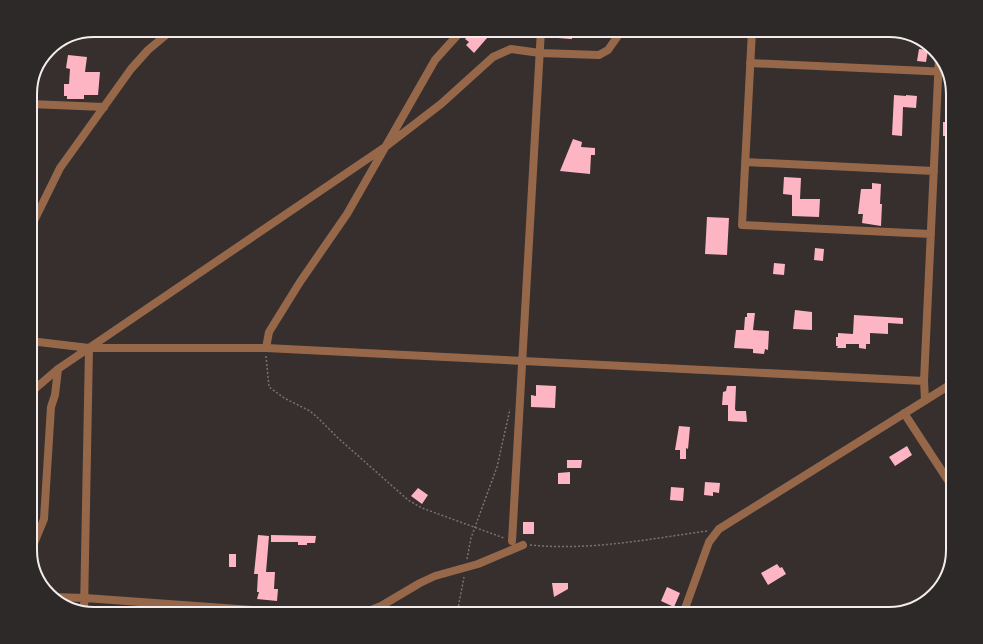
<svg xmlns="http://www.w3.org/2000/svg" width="983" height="644" viewBox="0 0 983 644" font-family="Raleway,sans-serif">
<rect width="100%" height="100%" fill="#362f2e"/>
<path fill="#fdb5c4" d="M474,30H494L474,53L466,45L469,42L465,39Z
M558,30H572V39L558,38Z
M919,49L928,50L926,62L917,61Z
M68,55L87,57L85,72H100L98,95H84V99H67V96H64V84H69L70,69L66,68Z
M894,95L906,96V95L917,96L916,108L903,107L902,136L892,135Z
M943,122H953V136H943Z
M573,139L582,142L581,147L595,148V155H591L590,174L560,171Z
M784,177L801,178L800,199H820L819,217L792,216V195L783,194Z
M872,183L881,184L880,204H882L881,226L862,223L863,214H858L861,189H872Z
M707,217L729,218L727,255L705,254Z
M815,248L824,249L823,261L814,260Z
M774,263L785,264L784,275L773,274Z
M795,310L812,312V330L793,329Z
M747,313H755L753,330L769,331L768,350L765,349L764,354L753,353V349L734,348L736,330H744L745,317H747Z
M854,315L903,318V324L888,323V334L870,333V344H866V349L859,348V344H846V348H837L838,346H836V337H838V333L853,334Z
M536,385L556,386L555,408L531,407V395L536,396Z
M727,386H736L735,409L736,411H746L747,422L728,421V405H722L723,392L726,391Z
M679,426L690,427L688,449L686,448V459H680V450H675Z
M907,446L912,455L895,466L889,457Z
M567,460H582L581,468H567Z
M570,472V484H558V473Z
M705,482L720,483L719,493L713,492V496L704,495Z
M671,487L684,488L683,501L670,500Z
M418,488L428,495L422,504L411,496Z
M523,522H534V534H523Z
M258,535L269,536L266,572H275L274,589H278L277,601L257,599L259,592H257L258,574H254Z
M271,535L316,536L315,543H307V545H298V542H271Z
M229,554H236V567H229Z
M777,564L780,568L782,567L786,574L768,585L761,573Z
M552,583H568V589L554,597Z
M667,587L680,593L674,607L661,601Z"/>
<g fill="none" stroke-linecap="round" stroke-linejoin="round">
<path stroke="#797372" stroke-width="1.5" stroke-dasharray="2 2" stroke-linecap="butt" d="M266,356L269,387L284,398L310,411L318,418L338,438L408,500L422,508L504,538
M530,545C590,551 649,539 707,531
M467,559L471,538L497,467L510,409
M457,614L464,577"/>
<path stroke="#966849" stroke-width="8" d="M752,30L742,225L931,234
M750,63L948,72
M30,104L104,107
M745,162L934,171
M30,229L60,168L131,69L148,50L172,30
M30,341L89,348H266L924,381
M266,348L269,332L300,282L347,214L435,60L462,30
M30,393L58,369L89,348L385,147L441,104L493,57L511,49L540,53L599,55L608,50L622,30
M925,400L924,381L939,57
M904,413L953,488
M512,541L541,30
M30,553L44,519L51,407L55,395L58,369
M52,597L85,598L306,614
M84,611L89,348
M361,614L381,606L420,583L435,576L478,564L523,545
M683,614L709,542L719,529L953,383"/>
</g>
<path d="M0 0H983V644H0ZM94 37H889A57 57 0 0 1 946 94V550A57 57 0 0 1 889 607H94A57 57 0 0 1 37 550V94A57 57 0 0 1 94 37Z" fill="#2c2928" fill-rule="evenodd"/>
<path fill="none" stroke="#f2edec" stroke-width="2" d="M94 37H889A57 57 0 0 1 946 94V550A57 57 0 0 1 889 607H94A57 57 0 0 1 37 550V94A57 57 0 0 1 94 37Z"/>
</svg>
